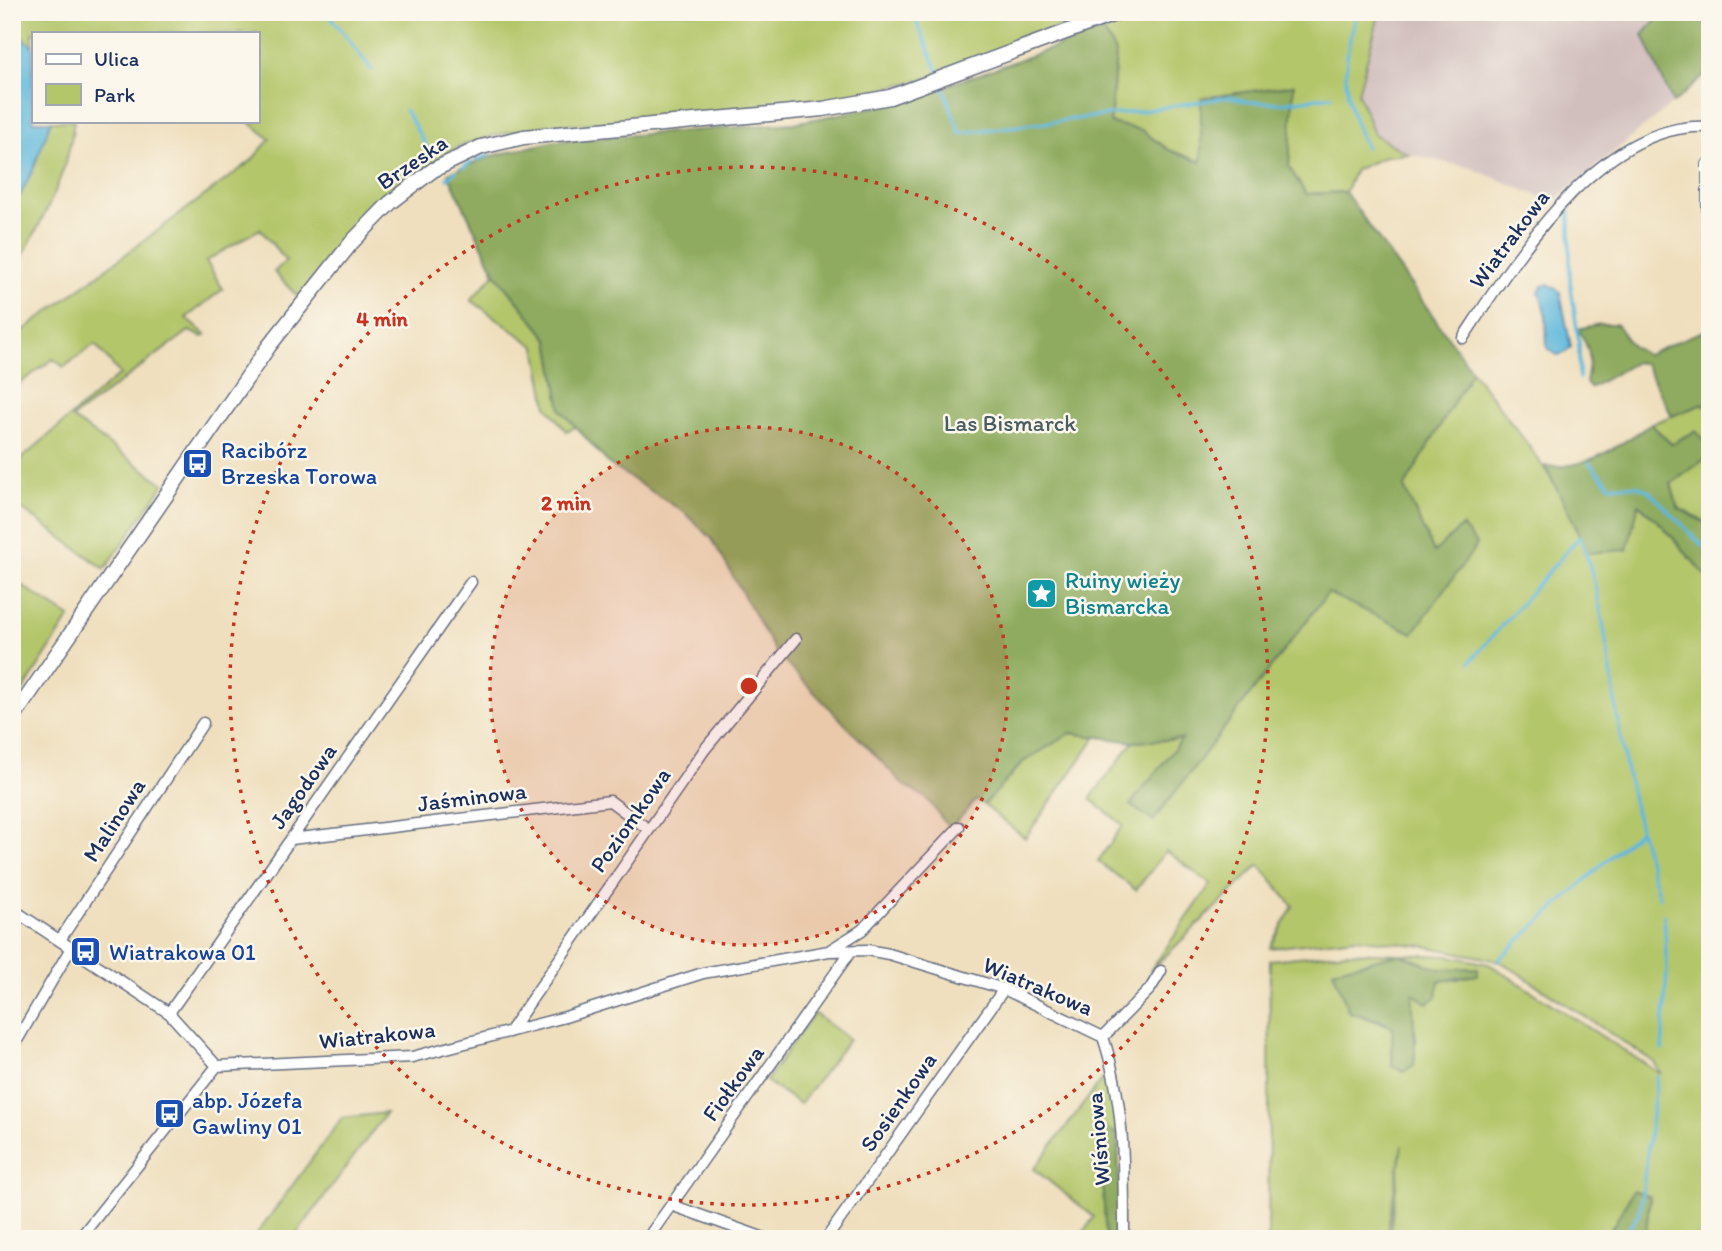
<svg xmlns="http://www.w3.org/2000/svg" width="1722" height="1251" viewBox="0 0 1722 1251" font-family="Itim,sans-serif">
<rect width="100%" height="100%" fill="#fbf7ec"/>
<filter id="ink" filterUnits="userSpaceOnUse"><feTurbulence type="fractalNoise" baseFrequency=".0143" numOctaves="2"/><feDisplacementMap in="SourceGraphic" scale="14" xChannelSelector="R" yChannelSelector="G"/><feConvolveMatrix kernelMatrix="1 2 1 2 8 2 1 2 1" color-interpolation-filters="sRGB"/></filter>
<filter id="wash" filterUnits="userSpaceOnUse"><feTurbulence type="fractalNoise" baseFrequency=".00686" numOctaves="4" result="noise"/><feDisplacementMap in="SourceGraphic" scale="28" xChannelSelector="R" yChannelSelector="G"/><feGaussianBlur stdDeviation="1.57" result="paint"/><feColorMatrix in="noise" values="0 0 0 0 0 0 0 0 0 0 0 0 0 0 0 0 0 1.4 0 .05"/><feComposite in="paint" operator="in"/></filter>
<g filter="url(#wash)">
<rect width="100%" height="100%" fill="#efdfbe"/>
<path fill="#d1bfbe" d="M1380,12H1663L1643,36L1673,103L1553,202L1471,168L1408,154L1374,134L1358,93Z"/>
<path fill="#b4c66a" stroke="#687a64" stroke-width="2" fill-rule="evenodd" d="M12,12H1098L931,77L837,100L635,122L550,125L496,135L458,147L431,164L371,213L329,258L299,298L274,272L286,261L260,229L206,261L223,289L186,318L206,335L203,337L189,331L72,418L164,484L105,569L12,502V467L120,374L95,344L64,367L53,359L12,389V339L251,161L270,139L248,121H257V33H33V46L25,40L12,38Z
M1149,12H1380L1358,93L1374,134L1408,154L1386,156L1355,170L1345,192L1306,194L1289,167L1293,85L1202,162L1169,150L1141,130L1110,123L1116,54L1103,30Z
M51,121H74C68,178 39,225 12,276V211L32,172Z
M495,273L549,340L561,410L576,427L566,431L547,406L536,347L471,300Z
M1472,371C1515,429 1564,482 1585,553L1638,504L1662,525L1710,581V1239H1645L1650,1197L1613,1225L1606,1239H1389L1402,1145L1386,1239H1268L1270,960L1347,952L1449,956L1489,964L1661,1074L1654,1062L1500,961L1424,946L1355,938L1270,948L1293,906L1259,865L1150,971L1211,884L1166,851L1136,890L1098,861L1123,825L1090,799L1133,742L1183,739L1130,805L1153,820L1328,592L1413,633L1434,553L1404,488ZM1399,954L1439,969H1478L1459,979L1439,980L1436,987L1413,993L1412,1016L1417,1041L1392,1066L1393,1027L1349,1012L1333,970Z
M1703,404L1710,409V449L1696,431L1671,444L1651,424Z
M1710,455V524L1678,508L1671,483Z
M12,579L70,617L12,708Z
M1071,733L1096,737L1025,838L984,805L1023,762Z
M814,1013L849,1039L800,1104L766,1081Z
M1110,1069L1118,1135L1104,1127L1101,1157L1106,1239H1079L1094,1217L1034,1169Z
M386,1113L293,1239H253L342,1118Z"/>
<path fill="#8fab5e" stroke="#556d5e" stroke-width="2" d="M1663,12H1710L1708,73L1673,103L1643,35Z
M1103,30L1116,54L1110,123L1141,130L1169,150L1201,162V98L1294,85L1289,167L1306,194L1345,192L1472,371L1404,488L1434,552L1462,526L1477,545L1413,633L1328,593L1153,821L1130,805L1182,739L1133,742L1071,733L1023,762L984,805L976,800L950,829L926,798L904,785L776,653L712,539L685,513L609,464L561,410L549,340L495,273L448,173L492,156L555,141L794,123L901,102Z
M1600,324H1616L1632,346L1647,355C1662,349 1697,331 1710,330V409L1703,404L1672,416L1645,364L1636,362L1590,388L1586,383C1591,357 1592,352 1578,329Z
M1651,424L1671,444L1696,431L1710,449V455L1671,484L1678,508L1710,525V581L1662,525L1639,504L1627,550L1585,553L1579,532L1545,466C1584,471 1621,445 1651,424Z
M1399,954L1439,969L1478,968V975L1439,981L1437,997L1427,1003L1413,994C1412,1019 1417,1041 1414,1065L1403,1072L1392,1066L1393,1027L1379,1020L1349,1012L1333,970Z
M1103,1126L1118,1135L1121,1239H1106L1101,1157Z
M1633,1190L1650,1197L1645,1239H1606Z"/>
<path fill="#5db7db" stroke="#3c739c" stroke-width="2" d="M12,38L25,40L33,46V121H51L32,172L12,211Z
M1549,284L1560,292L1571,347L1565,353L1557,355L1547,348L1546,316L1539,291L1542,286Z"/>
<g fill="none" stroke-linecap="round" stroke-linejoin="round">
<path stroke="#5db7db" stroke-width="3.5" d="M327,12L372,70
M912,12L938,71
M1358,12C1340,61 1342,100 1366,147
M944,89L960,133L1142,111L1229,97L1250,102L1282,103L1332,96
M405,110L431,154
M476,160L490,155
M463,168L470,163
M447,178L456,171
M1570,210V281L1579,343V378
M1589,463L1610,485L1638,486L1649,491L1710,553
M1470,662L1580,536C1605,603 1610,675 1622,746C1631,797 1644,847 1659,897
M1498,960L1640,830
M1662,1050L1667,971L1664,915
M1622,1239L1640,1211L1657,1076"/>
</g>
</g>
<g filter="url(#ink)">
<g fill="none" stroke-linecap="round" stroke-linejoin="round">
<defs>
<path id="street" d="M1463,338C1516,258 1601,119 1710,127
M291,839L610,801L648,829
M12,909L169,1013L217,1066L412,1057L565,1017L703,973L829,951L867,950L889,954L1004,989L1103,1037
M60,940L203,723
M830,950L862,930L959,827
M169,1013L471,582
M509,1032L705,749L796,639
M1103,1037C1125,1102 1124,1171 1124,1239
M1103,1037L1150,989L1161,971
M12,1049L71,948
M671,1205L767,1239
M79,1239L217,1066
M647,1239L851,951
M826,1239L1004,989"/>
<path id="secondary" d="M12,719L269,346L352,242L390,203L433,170L481,147L524,137L823,109L890,97L1120,12"/>
<path id="primary" d="M1710,165V230"/>
</defs>
<use href="#street" stroke="#656d80" stroke-width="13"/>
<use href="#secondary" stroke="#656d80" stroke-width="17"/>
<use href="#primary" stroke="#656d80" stroke-width="18"/>
<use href="#street" stroke="#fff" stroke-width="10"/>
<use href="#secondary" stroke="#fff" stroke-width="14"/>
<use href="#primary" stroke="#fff" stroke-width="16"/>
</g>
</g>
<circle cx="749" cy="686" r="259" fill="#c8321e" fill-opacity=".12"/>
<g fill="none" stroke="#c8321e" stroke-width="3.5" stroke-dasharray="3.5 7">
<circle cx="749" cy="686" r="259"/>
<circle cx="749" cy="686" r="519"/>
</g>
<defs>
<symbol id="bus-square" viewBox="-11 -11 22 22"><rect x="-9" y="-9" width="18" height="18" rx="4" fill="#1a4fb4" stroke="#fbf7ec"/><path d="M-5-6H5V4H4V6H2V4H-2V6H-4V4H-5ZM-3.5-4V0h7V-4ZM-3.5 1.2v1.5H-2V1.2ZM2 1.2v1.5H3.5V1.2Z" fill="#fff"/></symbol>
<symbol id="sight-square" viewBox="-11 -11 22 22"><rect x="-9" y="-9" width="18" height="18" rx="4" fill="#0f9aa8" stroke="#fbf7ec"/><path d="M0-6L1.8-2.2L6-1.7L2.9 1.2L3.7 5.4L0 3.3L-3.7 5.4L-2.9 1.2L-6-1.7L-1.8-2.2Z" fill="#fff"/></symbol>
</defs>
<g fill-rule="evenodd">
<use href="#bus-square" x="180" y="446" width="35" height="35"/>
<use href="#sight-square" x="1024" y="576" width="35" height="35"/>
<use href="#bus-square" x="68" y="934" width="35" height="35"/>
<use href="#bus-square" x="152" y="1096" width="35" height="35"/>
</g>
<g text-anchor="middle" stroke-width="5" stroke-linejoin="round" paint-order="stroke">
<g font-size="23" fill="#1b2f5e" stroke="#fbf7ec">
<text transform="translate(412 162) rotate(-34)" y="8">Brzeska</text>
<text transform="translate(1509 239) rotate(-53)" y="8">Wiatrakowa</text>
<text transform="translate(303 786) rotate(-55)" y="8">Jagodowa</text>
<text transform="translate(472 797) rotate(-7)" y="8">Jaśminowa</text>
<text transform="translate(114 820) rotate(-57)" y="8">Malinowa</text>
<text transform="translate(630 820) rotate(-55)" y="8">Poziomkowa</text>
<text transform="translate(1038 986) rotate(23)" y="8">Wiatrakowa</text>
<text transform="translate(377 1035) rotate(-6)" y="8">Wiatrakowa</text>
<text transform="translate(733 1083) rotate(-54)" y="8">Fiołkowa</text>
<text transform="translate(898 1102) rotate(-55)" y="8">Sosienkowa</text>
<text transform="translate(1098 1139) rotate(-95)" y="8">Wiśniowa</text>
</g>
<g font-size="23" fill="#495c62" stroke="#fbf7ec">
<text x="1010" y="431">Las Bismarck</text>
</g>
<g font-size="23" fill="#164399" stroke="#fbf7ec" text-anchor="start">
<text x="221" y="458">Racibórz<tspan x="221" dy="26">Brzeska Torowa</tspan></text>
<text x="109" y="960">Wiatrakowa 01</text>
<text x="192" y="1108">abp. Józefa<tspan x="192" dy="26">Gawliny 01</tspan></text>
</g>
<g font-size="23" fill="#0d838f" stroke="#fbf7ec" text-anchor="start">
<text x="1065" y="588">Ruiny wieży<tspan x="1065" dy="26">Bismarcka</tspan></text>
</g>
</g>
<circle cx="749" cy="686" r="10" fill="#c8321e" stroke="#fbf7ec" stroke-width="3.5"/>
<g font-size="21" text-anchor="middle" font-weight="bold" fill="#c8321e" stroke="#fbf7ec" stroke-width="5" stroke-linejoin="round" paint-order="stroke">
<text x="382" y="326">4 min</text>
<text x="566" y="510">2 min</text>
</g>
<rect width="1722" height="1251" fill="none" stroke="#fbf7ec" stroke-width="42"/>
<rect x="32" y="32" width="228" height="91" fill="#fbf7ec" stroke="#a1a7b3" stroke-width="2"/>
<rect x="46" y="54" width="35" height="10" fill="#ffffff" stroke="#a1a7b3" stroke-width="2"/>
<text x="94" y="66" font-size="21" fill="#1b2f5e">Ulica</text>
<rect x="46" y="84" width="35" height="21" fill="#b4c66a" stroke="#a1a7b3" stroke-width="2"/>
<text x="94" y="102" font-size="21" fill="#1b2f5e">Park</text>
</svg>
